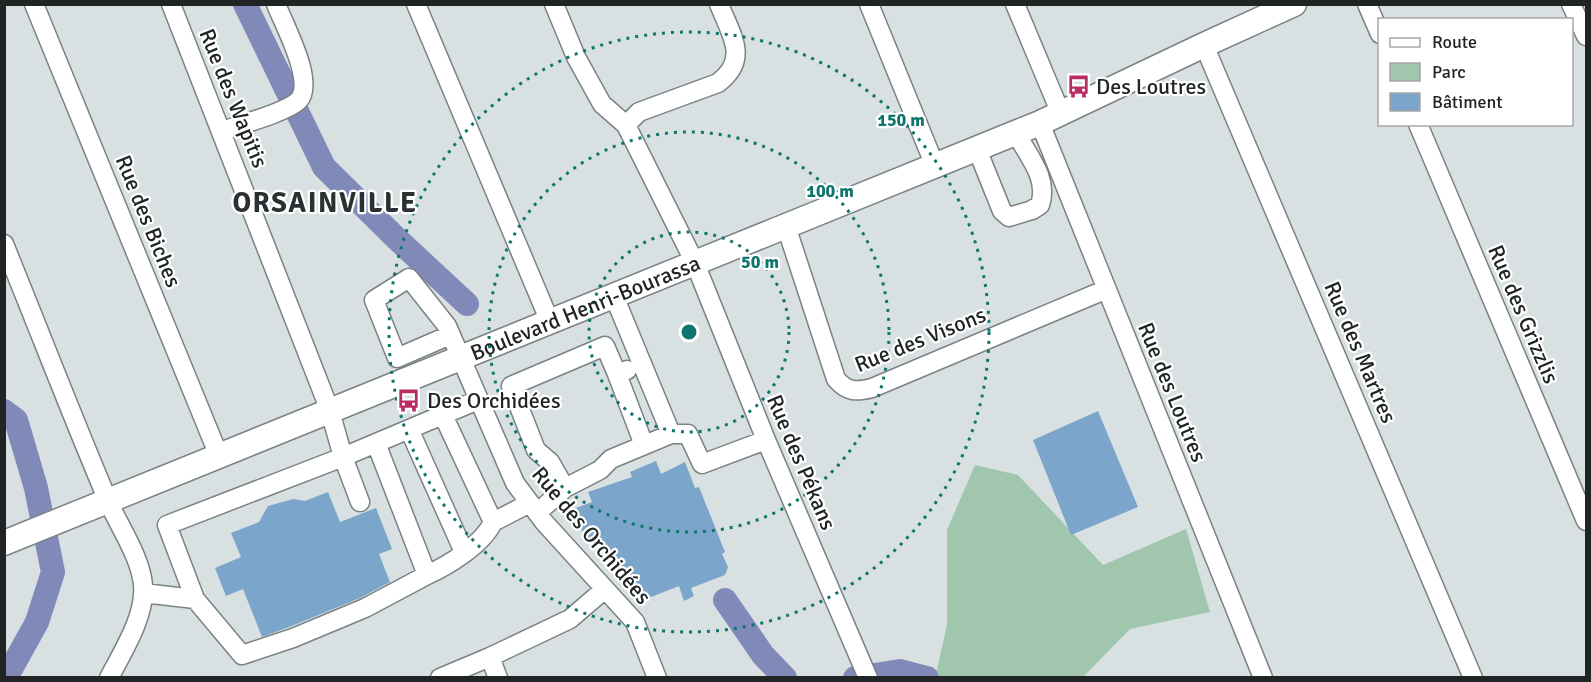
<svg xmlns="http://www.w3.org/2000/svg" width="1591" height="682" viewBox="0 0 1591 682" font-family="Signika,sans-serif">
<rect width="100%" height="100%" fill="#d8e0e2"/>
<path fill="#a0c7ae" d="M975,465L1018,475L1103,565L1186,529L1210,612L1130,629L1083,677L935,678L947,625V530Z"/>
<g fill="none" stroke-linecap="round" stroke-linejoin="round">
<path stroke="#8089b8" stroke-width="24" d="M245,4L324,167L397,239L467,304
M4,411L16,420L36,488L53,572L37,622L6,678
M725,600L763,655L785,678
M855,678L900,671L927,678"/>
</g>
<path fill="#7ba5ca" d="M1098,411L1138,507L1071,535L1033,440Z
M656,461L661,474L685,462L695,488L699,487L725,552L722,554L728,567L725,575L691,588L694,596L684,601L679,586L641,601L635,581L584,535L573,509L592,502L588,492L632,477L630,472Z
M328,492L340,522L376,508L392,549L379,554L390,582L360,598L289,627L262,637L243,589L226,596L215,568L241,557L231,533L259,522L268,506L293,499L305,501Z"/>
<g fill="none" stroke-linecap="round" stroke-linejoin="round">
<defs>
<path id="minor" d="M34,4L219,456
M171,4L330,411L343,457L478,400
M416,4L550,322
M554,4L576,57L602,104L626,125L695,263L766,440L868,678
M869,4L935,166
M1015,4L1061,114
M1367,4L1380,34
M1571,4L1586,36
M1204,45L1473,678
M1040,123L1263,678
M1418,124L1586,521
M626,125L639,112L718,83C750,59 731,35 719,4
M222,131C239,125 288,112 299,100C315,81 284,25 276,4
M977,149L1002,211L1009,217L1032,210L1040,205C1049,178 1028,156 1016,133
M786,226L836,379C847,392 856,392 872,388L1107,289
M4,244C39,330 72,416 108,501C119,526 141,558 143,585C146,615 123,651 109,678
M450,335L397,358L374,300L409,278L447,326L515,483L544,522L635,622L657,678
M627,370L617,374L644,445
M443,415L493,522L530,503
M409,429L464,552
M671,434H688L702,464L766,440
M376,443L427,575C449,565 483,544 493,522
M565,488L550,462L536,450L511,386L605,346L617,374
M360,502L343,457L167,525L195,599L242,655L293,638L365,608L427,575
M537,513L565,488L600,470L611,459L671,434L614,296
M143,593L195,599
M490,657L498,678
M440,678L490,657L570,619L605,589"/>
<g id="major">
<path id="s1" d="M4,543L1040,123L1204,45L1294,4"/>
</g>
</defs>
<use href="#minor" stroke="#7b8284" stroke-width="21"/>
<use href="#major" stroke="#7b8284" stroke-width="27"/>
<use href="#minor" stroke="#fff" stroke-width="18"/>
<use href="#major" stroke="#fff" stroke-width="24"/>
</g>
<g fill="none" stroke="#0f766e" stroke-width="3" stroke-dasharray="3 6">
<circle cx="689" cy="332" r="100"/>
<circle cx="689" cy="332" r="200"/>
<circle cx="689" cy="332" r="300"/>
</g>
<defs>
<symbol id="bus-bare" viewBox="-9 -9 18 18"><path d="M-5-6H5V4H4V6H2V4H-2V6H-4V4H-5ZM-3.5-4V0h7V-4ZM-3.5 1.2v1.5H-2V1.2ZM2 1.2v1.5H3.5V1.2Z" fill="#ba2d62" stroke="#fff" stroke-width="2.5" paint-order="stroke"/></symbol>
</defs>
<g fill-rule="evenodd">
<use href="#bus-bare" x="1062" y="70" width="33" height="33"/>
<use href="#bus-bare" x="392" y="384" width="33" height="33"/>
</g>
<g text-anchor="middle" stroke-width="4.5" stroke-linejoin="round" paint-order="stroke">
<g font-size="22" fill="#212425" stroke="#fff" text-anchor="start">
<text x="1096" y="94">Des Loutres</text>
<text x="427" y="408">Des Orchidées</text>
</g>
<g font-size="22" fill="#212425" stroke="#fff">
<text transform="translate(234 98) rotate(68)" y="8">Rue des Wapitis</text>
<text transform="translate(149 221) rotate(68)" y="8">Rue des Biches</text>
<text dy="8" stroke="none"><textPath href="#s1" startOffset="627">Boulevard Henri-Bourassa</textPath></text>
<text transform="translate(1524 314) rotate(67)" y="8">Rue des Grizzlis</text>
<text transform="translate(920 339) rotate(-22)" y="8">Rue des Visons</text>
<text transform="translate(1361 352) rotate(67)" y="8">Rue des Martres</text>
<text transform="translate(1173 392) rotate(68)" y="8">Rue des Loutres</text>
<text transform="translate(802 462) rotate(67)" y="8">Rue des Pékans</text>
<text transform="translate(592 535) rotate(50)" y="8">Rue des Orchidées</text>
</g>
<g font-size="28" font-weight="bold" letter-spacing="1.5" fill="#2b3132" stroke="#fff">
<text x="325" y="212">ORSAINVILLE</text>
</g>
</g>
<circle cx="689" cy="332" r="9" fill="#0f766e" stroke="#fff" stroke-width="3"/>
<g font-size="18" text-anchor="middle" font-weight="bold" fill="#0f766e" stroke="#fff" stroke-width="4.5" stroke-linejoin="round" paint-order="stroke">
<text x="901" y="126">150 m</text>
<text x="830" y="197">100 m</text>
<text x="760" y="268">50 m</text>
</g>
<rect width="1591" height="682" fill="none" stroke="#212425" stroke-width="12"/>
<rect x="1378" y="18" width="195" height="108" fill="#ffffff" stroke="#a6a7a8" stroke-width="1.5"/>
<rect x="1390" y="38" width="30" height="9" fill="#ffffff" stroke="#a6a7a8" stroke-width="1.5"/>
<text x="1432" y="48" font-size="18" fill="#212425">Route</text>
<rect x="1390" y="63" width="30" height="18" fill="#a0c7ae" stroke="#a6a7a8" stroke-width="1.5"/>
<text x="1432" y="78" font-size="18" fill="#212425">Parc</text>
<rect x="1390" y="93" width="30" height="18" fill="#7ba5ca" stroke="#a6a7a8" stroke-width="1.5"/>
<text x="1432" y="108" font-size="18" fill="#212425">Bâtiment</text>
</svg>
